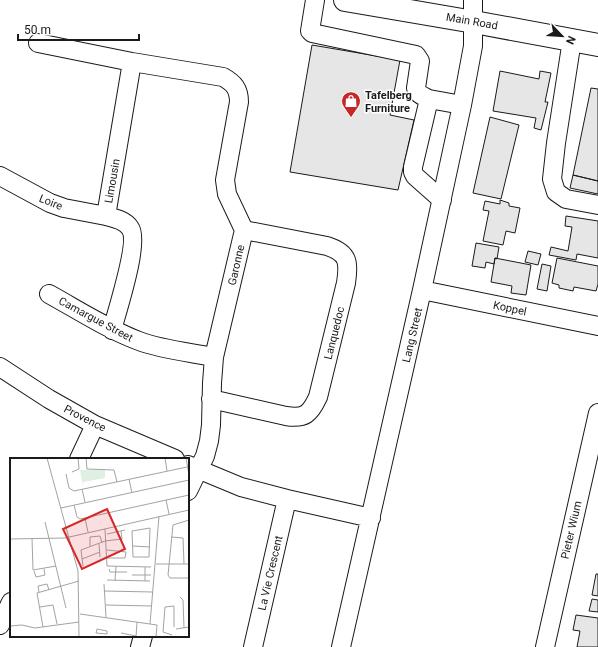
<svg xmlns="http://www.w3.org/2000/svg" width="598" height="647" viewBox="0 0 598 647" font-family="Roboto,sans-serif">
<rect width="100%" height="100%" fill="#fff"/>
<path fill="#e6e6e6" stroke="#1a1a1a" d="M312,45L400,60L390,115L414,120L398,190L290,172Z
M500,71L539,79L540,71L551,73L545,102H548L541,130L534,128L536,118L493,111Z
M591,88L598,89V181L573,175Z
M490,117L519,125L501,199L473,193Z
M573,175L598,181V194L570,188Z
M500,200L509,203V206L520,208L515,233L506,231L503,245L483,241L489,211L483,210L485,201L500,204Z
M566,216L598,221V258L577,254L576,260L549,255L551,247L568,251L572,227L565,226Z
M476,243L499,247L497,259L495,258L494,264L486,262L485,268L472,266Z
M528,251L541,254L538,265L525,262Z
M495,258L531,265L526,295L511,293L512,286L491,282Z
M557,258L598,266V284L596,291L574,287L573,291L559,288V285L552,283Z
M542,264L551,266L547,291L537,289Z
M596,574H598V596L592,595Z
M592,599L598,600V612L589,611Z
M576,615L598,618V647H577L580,631L573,630Z"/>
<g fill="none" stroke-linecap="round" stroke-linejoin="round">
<defs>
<path id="minor" d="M315,0L310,31L312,33L416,55L420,61L416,88C418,95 423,96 429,99
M572,40L556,143L552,179L556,192L566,199L598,205
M38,43L132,62L223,77C234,83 239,89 239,102L225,180L227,194L244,230L214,357L212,383L211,425L209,441L205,456L188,491
M0,176L50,203L64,208L106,216
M442,200L415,176L413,172V167L429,99L462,105
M422,290L598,326
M49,294C78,310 107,329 139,341C163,350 189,352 214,357
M112,330C117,311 140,241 130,228C125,220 114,218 106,216L132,62
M0,367L49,399L95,425L175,459
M211,399L286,416C305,419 310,414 318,397L346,283C349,263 349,253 327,246L244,230
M79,459L95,425
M188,465L241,487L287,499L371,518
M0,625L11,602
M140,647L143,636
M253,647L287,499
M341,647L422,290L462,105L473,46V0
M545,647L598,413"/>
<path id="major" d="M345,0L474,22L598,45"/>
</defs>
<use href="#minor" stroke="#1a1a1a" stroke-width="20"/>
<use href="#major" stroke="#1a1a1a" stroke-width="24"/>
<use href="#minor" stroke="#fff" stroke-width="18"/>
<use href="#major" stroke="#fff" stroke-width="22"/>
</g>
<defs>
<symbol id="shop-pin" viewBox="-11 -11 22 30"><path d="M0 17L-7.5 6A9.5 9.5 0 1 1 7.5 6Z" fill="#c62828" stroke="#fff"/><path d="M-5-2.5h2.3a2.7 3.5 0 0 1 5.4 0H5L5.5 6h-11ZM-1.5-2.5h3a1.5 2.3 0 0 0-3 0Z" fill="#fff"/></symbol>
</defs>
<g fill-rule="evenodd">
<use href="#shop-pin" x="340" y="90" width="22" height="30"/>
</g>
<g text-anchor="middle" stroke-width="3" stroke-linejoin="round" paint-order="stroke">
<g font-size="11" fill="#1a1a1a" stroke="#fff">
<text transform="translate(472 21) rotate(10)" y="4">Main Road</text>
<text transform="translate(112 181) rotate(-80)" y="4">Limousin</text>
<text transform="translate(51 202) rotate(22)" y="4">Loire</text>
<text transform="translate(236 265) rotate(-77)" y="4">Garonne</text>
<text transform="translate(510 308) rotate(12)" y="4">Koppel</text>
<text transform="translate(96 319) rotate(28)" y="4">Camargue Street</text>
<text transform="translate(334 333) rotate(-76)" y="4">Lanquedoc</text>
<text transform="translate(412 335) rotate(-77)" y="4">Lang Street</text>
<text transform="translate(85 418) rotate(27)" y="4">Provence</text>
<text transform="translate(571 530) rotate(-77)" y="4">Pieter Wium</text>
<text transform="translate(270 573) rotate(-77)" y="4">La Vie Crescent</text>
</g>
<g font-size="11" font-weight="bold" fill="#1a1a1a" stroke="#fff" text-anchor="start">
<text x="365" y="99">Tafelberg<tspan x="365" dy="13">Furniture</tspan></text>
</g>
</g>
<g transform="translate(10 458)">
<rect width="179" height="179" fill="#fff"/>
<path d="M70,12H95V20L73,24V29Z" fill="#e0efe3"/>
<path fill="none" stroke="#a3a3a3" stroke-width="1" d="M37,0L68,113L69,179M76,0L77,11L104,12L107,24M155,0L157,13M176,0L179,17M62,14L69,11L68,0M56,16L59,30L64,33L177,9M119,21L122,35M72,31L75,44M156,42L159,56M64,47L67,59L70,61L179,37M51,50L179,22M75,60L78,74M179,62L163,67L158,117L160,120H179M35,64L56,150M140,70L139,99H123L122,73ZM95,71L97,108L141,109M97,76L115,72M161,79L173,80L174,106M22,80L23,112L46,108M0,81L55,80L179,52M89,86L90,99M80,88V79L90,78L92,85M123,88L140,89M97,100H115L116,94L97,92M72,101L90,94M146,106H179M73,108L71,92L95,83L112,81L111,73M99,111L100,114H117M24,113L26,119L35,117L34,111M122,117H141M97,122L140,123M105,123L106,108M135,123V109M94,126L96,159M94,133L143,134M29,134L28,128L37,126L39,132M170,139L173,142L174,170M96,147L142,148M30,149L43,147L47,166M70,156L147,167L146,179M140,166L149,58M0,168L12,167L25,170L69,164M33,169L27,135L69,123M87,171L97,173V176L86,175ZM166,171L179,169M111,175L126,178M162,177L153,174L155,149L164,148V169M126,179L127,164"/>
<path fill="#d62828" fill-opacity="0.15" stroke="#d62828" stroke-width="2" d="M97,51L115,91L72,111L53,71Z"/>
<rect width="179" height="179" fill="none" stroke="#1a1a1a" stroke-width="2"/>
</g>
<g transform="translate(562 36) rotate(115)" stroke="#ffffff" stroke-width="3" paint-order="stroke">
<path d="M0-3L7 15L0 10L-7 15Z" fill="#1a1a1a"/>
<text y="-6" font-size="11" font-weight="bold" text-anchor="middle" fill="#1a1a1a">N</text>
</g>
<path d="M18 34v6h121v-6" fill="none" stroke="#1a1a1a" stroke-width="2"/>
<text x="24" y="34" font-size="12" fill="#1a1a1a" stroke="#ffffff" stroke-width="3" paint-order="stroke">50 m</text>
</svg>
